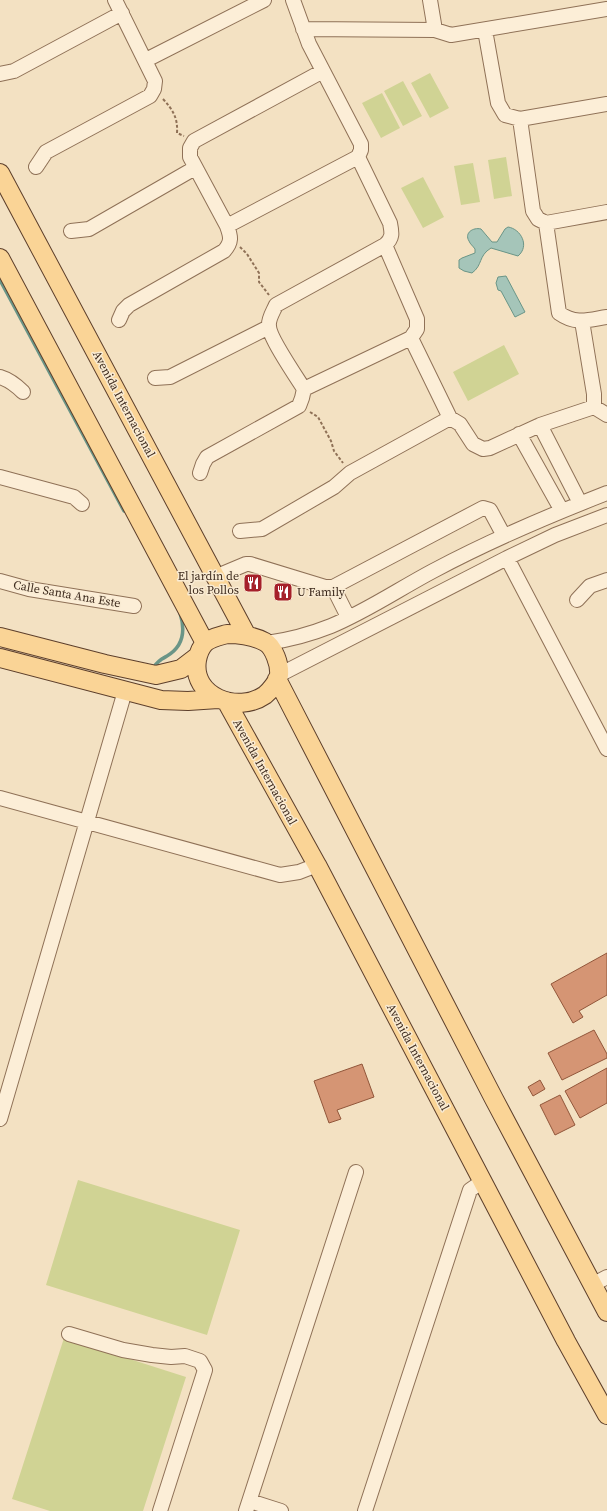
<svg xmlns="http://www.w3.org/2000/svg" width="607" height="1511" viewBox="0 0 607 1511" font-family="'Source Serif 4',serif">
<rect width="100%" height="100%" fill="#f3e1c2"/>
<path fill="#d0d394" d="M430,73L449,108L430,118L411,83Z
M403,81L422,116L403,126L384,91Z
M382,93L400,128L381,138L362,103Z
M506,157L512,196L494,199L488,160Z
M473,163L480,202L461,205L454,166Z
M423,177L444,217L423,228L401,188Z
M504,345L519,374L468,401L453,372Z
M78,1180L240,1230L207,1335L46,1285Z
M64,1338L186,1377L143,1511H50L12,1499Z"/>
<path fill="#a5c5b9" stroke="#6a9587" d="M508,227C521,229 530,246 518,256L491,248C478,256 483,265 472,273L464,271L459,268V260L462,258L475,253V249C473,246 470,244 469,241C464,233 473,227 481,229L492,242H497L505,229Z
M506,276L525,312L515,317L501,291L498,290L496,283L498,277Z"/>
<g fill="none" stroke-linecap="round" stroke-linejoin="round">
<path stroke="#6a9587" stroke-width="3.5" d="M0,280L124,511
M153,668C158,661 160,660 167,656C184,646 185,629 180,613"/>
</g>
<path fill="#d59574" stroke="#91563a" d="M607,953V995L579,1011L583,1017L573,1023L551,984Z
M594,1030L607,1054V1058L562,1080L548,1053Z
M362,1064L374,1097L337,1110L341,1119L329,1123L314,1081Z
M607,1068V1103L580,1118L565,1091Z
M540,1080L545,1089L533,1096L528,1087Z
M560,1095L575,1125L555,1135L540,1105Z"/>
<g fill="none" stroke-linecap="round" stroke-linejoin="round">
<defs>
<path id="minor" d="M430,0L435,30
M303,29L435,30L451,35L607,9
M485,30L498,103L505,115L520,119L607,104
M146,60L264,0
M0,74L14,71L122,13
M520,119L533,211L538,219L546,223L607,212
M36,167L46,152L150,96L154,89L155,81L115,0
M546,223L559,313C576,325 588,320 607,317
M227,226L358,157L361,150V144L309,44L293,0
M71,231L89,229L195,168
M119,320L123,311L129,305L224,251C232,242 231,237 227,226L190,157V148L194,141L323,71
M582,321L594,394V407
M411,338L450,418L460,424L473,444L483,449L490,448L540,425L594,407L607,415
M0,377C10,380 16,385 23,392
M155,378L170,377L269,327
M304,389L411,338L417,329V319L385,245
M540,425L580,503
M519,434L562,511
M200,473L203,464L207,457L299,406L302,398L304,389C297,378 269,337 269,326C268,319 273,312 276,305L385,245C393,238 392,233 390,223L358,157
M0,477L74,497L82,504
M240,531L262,529L334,487L350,473L450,418
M507,558L607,749
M215,577L246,564H250L325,587H333L483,508L490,510L504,536
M0,581L29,589L134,606
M333,587L348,617
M577,600L590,586L607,580
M267,643C288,640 311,634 331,626C367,611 399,589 433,571C489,541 548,516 607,493
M279,675L507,558L555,535L607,515
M0,798L280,875L299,872L317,865
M0,1119L125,691
M592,1285L607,1277
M69,1334L123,1350L152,1355L171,1357L185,1356L200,1361L205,1370L160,1511
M250,1501L281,1511
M246,1511L356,1172
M365,1511L470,1190L483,1181"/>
<path id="major" d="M0,173L247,636
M0,258L205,643
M227,634C240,634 254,636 265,642C274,647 280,665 279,675C278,681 270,691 265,695C238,714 191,697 197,660C198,655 201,647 205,643C210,638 220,636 227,634Z
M0,637L105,664L156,675L181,669L198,656
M0,658L161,700L188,701L218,699
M277,679L494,1099L607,1312
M226,701L317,865L566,1341L607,1415"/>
</defs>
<use href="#minor" stroke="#8f7157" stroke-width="16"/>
<use href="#major" stroke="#5d3f2b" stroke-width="20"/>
<path stroke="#8f7157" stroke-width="2" stroke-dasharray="3 2" stroke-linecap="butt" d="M163,99C173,110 178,118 177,133L184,136
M240,247L247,254L259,273V282L269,295
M310,412L318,417L331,441L334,451L343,463"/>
<use href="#minor" stroke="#fceed7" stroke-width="14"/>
<use href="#major" stroke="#fad496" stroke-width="18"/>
</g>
<defs>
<symbol id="restaurant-square" viewBox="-11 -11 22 22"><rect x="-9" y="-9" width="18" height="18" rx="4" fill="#a5202a" stroke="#f9ebd3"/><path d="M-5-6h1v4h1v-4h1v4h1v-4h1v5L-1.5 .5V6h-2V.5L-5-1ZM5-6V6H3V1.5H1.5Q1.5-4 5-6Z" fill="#fff"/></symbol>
</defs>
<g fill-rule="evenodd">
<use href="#restaurant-square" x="242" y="572" width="22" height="22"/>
<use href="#restaurant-square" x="272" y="581" width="22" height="22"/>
</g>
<g text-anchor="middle" stroke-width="3" stroke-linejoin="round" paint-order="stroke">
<g font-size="12" fill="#3d2a1d" stroke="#f9ebd3">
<text transform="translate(124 404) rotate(62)" y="4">Avenida Internacional</text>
<text transform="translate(67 594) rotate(10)" y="4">Calle Santa Ana Este</text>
<text transform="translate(265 772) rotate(61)" y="4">Avenida Internacional</text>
<text transform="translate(418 1057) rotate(62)" y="4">Avenida Internacional</text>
</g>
<g font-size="12" fill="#3d2a1d" stroke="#f9ebd3" text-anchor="end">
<text x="239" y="580">El jardín de<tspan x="239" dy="14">los Pollos</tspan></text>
<text x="297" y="596" text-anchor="start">U Family</text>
</g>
</g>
</svg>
